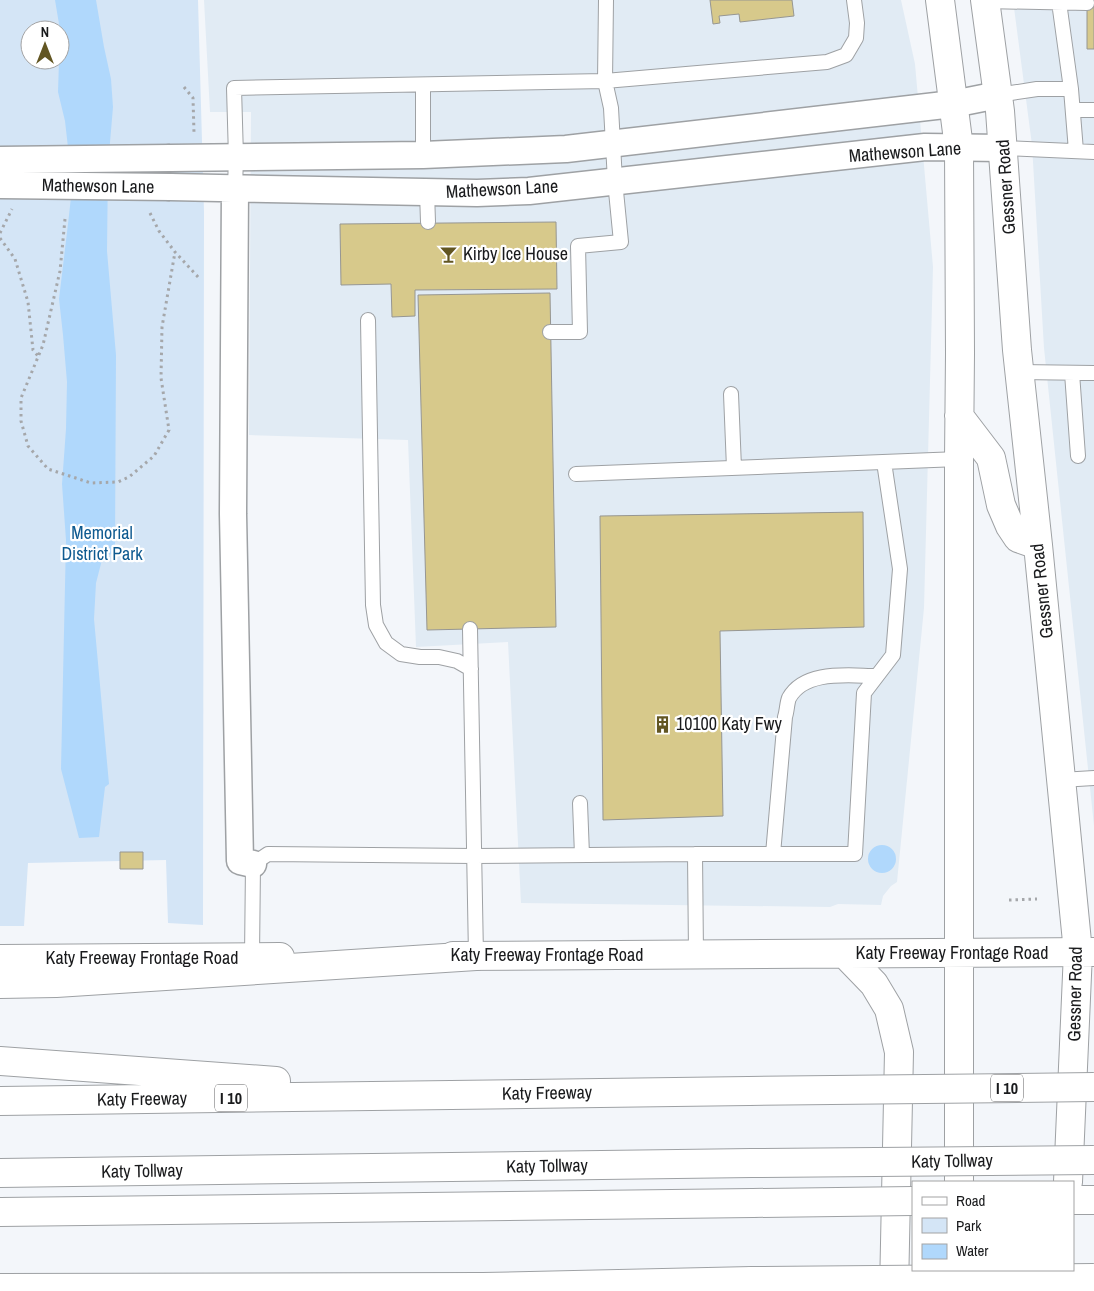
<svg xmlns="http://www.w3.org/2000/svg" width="1094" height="1291" viewBox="0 0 1094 1291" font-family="'Archivo Narrow',sans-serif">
<rect width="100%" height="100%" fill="#f3f6fa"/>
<path fill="#e1ebf4" d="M204,0H901L915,64L933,267L924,608L897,882L891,886L883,896L881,905L838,904L830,907L521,903L508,642L416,647L408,440L249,435L251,112H210Z
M1013,0H1094V826L1044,348L1032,145Z"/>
<path fill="#d4e5f6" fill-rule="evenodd" d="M0,0H198L204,212L203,925L168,923L166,860L28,863L24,926H0ZM30,30H60V60H30Z"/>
<path fill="#b0d8fc" d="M55,0H96L104,47L111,79L113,107L108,166L107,251L116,355L115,547L117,553L103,556L96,583L94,619L109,784L105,787L99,837L79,838L61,769L66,540L62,484L66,429L67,382L63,335L59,299L68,224L71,197V174L65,121L58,92L60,30Z
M868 859a14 14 0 1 1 28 0a14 14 0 1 1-28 0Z"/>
<path fill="#d7c98b" stroke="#969692" d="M710,0H792L794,16L740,22L739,14L719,16L720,23L713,24Z
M1087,0H1094V49H1087Z
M556,222L557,289L415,290V316L392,317L391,284L341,285L340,224Z
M550,293L556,627L427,630L418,295Z
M863,512L864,627L720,631L723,816L603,820L600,516Z
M120,852H143V869H120Z"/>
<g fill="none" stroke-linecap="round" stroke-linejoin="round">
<defs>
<path id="service" d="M606,0L605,81L827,62L846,55L856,38L857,23L854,0
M985,1L1087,3
M1059,2L1071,89L1076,151
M423,85V155
M998,95L1037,89H1071
M1073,110H1094
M1003,148L1094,152
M235,188L236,157L234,88L605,81L611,108L615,181L621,242L578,246L580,332H550
M427,192L428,222
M368,320L373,605L376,625L386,643L401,654L420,657H439L457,661L471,669
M1019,372L1094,373
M1072,373L1078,456
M731,394L734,468
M576,474L959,459
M470,629L476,956
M1061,780L1094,778
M580,803L582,855
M695,854L696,954
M773,854L785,717C787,711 787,703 789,698C805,669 850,676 877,676
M252,957L253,864L268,854L474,856L695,854H855L864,693L893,655L900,569L884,462"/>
<path id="minor" d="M170,158L423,155L566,149L953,104L998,95
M170,187L477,193L529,191L925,147L1003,148
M235,188L233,514L240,861L253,864"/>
<path id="secondary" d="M940,0L959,148L960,354L959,459V1182
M985,0L1000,111L1017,350L1038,545L1078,952L1068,1182
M959,416L991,458L1001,505L1010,526L1018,538L1038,545
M845,954L874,984L889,1009L899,1052L894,1291
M453,956L1094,952
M0,959L280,957"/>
<path id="motorway" d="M0,984L56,983L476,956
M0,1061L276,1081
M0,1101L749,1091
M0,1173L752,1163
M1073,1200H1094
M0,1212L753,1203
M0,1288L483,1287L752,1281"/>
</defs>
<use href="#service" stroke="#9ea1a4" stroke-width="16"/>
<use href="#minor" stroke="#9ea1a4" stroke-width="29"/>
<use href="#secondary" stroke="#9ea1a4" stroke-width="30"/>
<use href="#motorway" stroke="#9ea1a4" stroke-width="30"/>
<path stroke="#a5a7aa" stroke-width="3" stroke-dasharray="2.5 4" stroke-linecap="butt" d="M184,87L193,98L194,133
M150,213L159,231L175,252L199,278
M65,219L60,271L43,345L21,398V421L28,446L48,469L91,483L118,482L129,477L154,456L169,430L161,378L162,327L175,252
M0,233L12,209
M0,238L15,259L28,302L33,350L38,356
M1009,900L1037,899"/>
<use href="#service" stroke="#fff" stroke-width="14"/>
<use href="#minor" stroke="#fff" stroke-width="26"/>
<use href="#secondary" stroke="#fff" stroke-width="28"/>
<use href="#motorway" stroke="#fff" stroke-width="28"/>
<defs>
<path id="minor-bridge" d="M0,160L170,158
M0,185L170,187"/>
<path id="motorway-bridge" d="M749,1091L1094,1087
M752,1163L1094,1160
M753,1203L913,1201
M752,1281L1094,1278"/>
</defs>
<use href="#minor-bridge" stroke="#9ea1a4" stroke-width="29" stroke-linecap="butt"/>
<use href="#motorway-bridge" stroke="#9ea1a4" stroke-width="30" stroke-linecap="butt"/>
<use href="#minor-bridge" stroke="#fff" stroke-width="26"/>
<use href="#motorway-bridge" stroke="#fff" stroke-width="28"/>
</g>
<defs>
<symbol id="bar-bare" viewBox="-9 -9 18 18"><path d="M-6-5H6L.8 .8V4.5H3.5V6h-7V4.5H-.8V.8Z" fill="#625622" stroke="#fff" stroke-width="2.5" paint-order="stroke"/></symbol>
<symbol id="building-bare" viewBox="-9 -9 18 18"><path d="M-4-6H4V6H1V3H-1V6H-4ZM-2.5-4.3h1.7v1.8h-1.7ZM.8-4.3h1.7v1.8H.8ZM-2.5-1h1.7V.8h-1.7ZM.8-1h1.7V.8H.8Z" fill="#625622" stroke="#fff" stroke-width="2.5" paint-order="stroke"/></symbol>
</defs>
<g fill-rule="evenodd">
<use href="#bar-bare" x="436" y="242" width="25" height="25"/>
<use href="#building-bare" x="650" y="712" width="25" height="25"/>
</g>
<g text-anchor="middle" stroke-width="4.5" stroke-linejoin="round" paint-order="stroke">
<g fill="#fff" stroke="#5e5f60" stroke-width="1">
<rect x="991" y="1074.5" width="32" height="27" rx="4"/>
<rect x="215" y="1084.5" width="32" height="27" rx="4"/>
</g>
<g font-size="16" font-weight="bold" fill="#191a1c">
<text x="1007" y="1094">I 10</text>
<text x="231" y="1104">I 10</text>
</g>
<g font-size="18" fill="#191a1c" stroke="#fff">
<text transform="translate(905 152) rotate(-4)" y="6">Mathewson Lane</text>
<text transform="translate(98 186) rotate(1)" y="6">Mathewson Lane</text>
<text transform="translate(1006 187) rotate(-94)" y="6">Gessner Road</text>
<text transform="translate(502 189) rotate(-3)" y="6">Mathewson Lane</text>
<text transform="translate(1042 591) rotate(-96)" y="6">Gessner Road</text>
<text x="952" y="959">Katy Freeway Frontage Road</text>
<text x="547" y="961">Katy Freeway Frontage Road</text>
<text x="142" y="964">Katy Freeway Frontage Road</text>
<text transform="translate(1075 994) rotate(-89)" y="6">Gessner Road</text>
<text transform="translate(547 1093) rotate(-1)" y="6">Katy Freeway</text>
<text transform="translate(142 1099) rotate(-1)" y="6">Katy Freeway</text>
<text transform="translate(952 1161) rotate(-1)" y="6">Katy Tollway</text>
<text transform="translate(547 1166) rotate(-1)" y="6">Katy Tollway</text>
<text transform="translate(142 1171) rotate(-1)" y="6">Katy Tollway</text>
</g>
<g font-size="18" fill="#191a1c" stroke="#fff" text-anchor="start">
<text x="463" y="260">Kirby Ice House</text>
<text x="676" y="730">10100 Katy Fwy</text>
</g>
<g font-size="18" fill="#0e5a90" stroke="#fff">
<text x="102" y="539">Memorial<tspan x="102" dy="21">District Park</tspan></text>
</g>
</g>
<rect x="912" y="1181" width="162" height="90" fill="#ffffff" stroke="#a3a3a4"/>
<rect x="922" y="1197" width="25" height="8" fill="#ffffff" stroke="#a3a3a4"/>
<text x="956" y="1206" font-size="15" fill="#191a1c">Road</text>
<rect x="922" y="1218" width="25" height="15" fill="#d4e5f6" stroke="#a3a3a4"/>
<text x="956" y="1231" font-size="15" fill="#191a1c">Park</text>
<rect x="922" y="1244" width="25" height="15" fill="#b0d8fc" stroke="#a3a3a4"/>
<text x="956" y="1256" font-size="15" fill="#191a1c">Water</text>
<g transform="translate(45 45)"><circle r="24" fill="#ffffff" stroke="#a3a3a4"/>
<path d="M0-4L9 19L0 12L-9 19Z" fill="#625622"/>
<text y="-8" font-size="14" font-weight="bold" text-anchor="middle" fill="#191a1c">N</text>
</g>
</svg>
